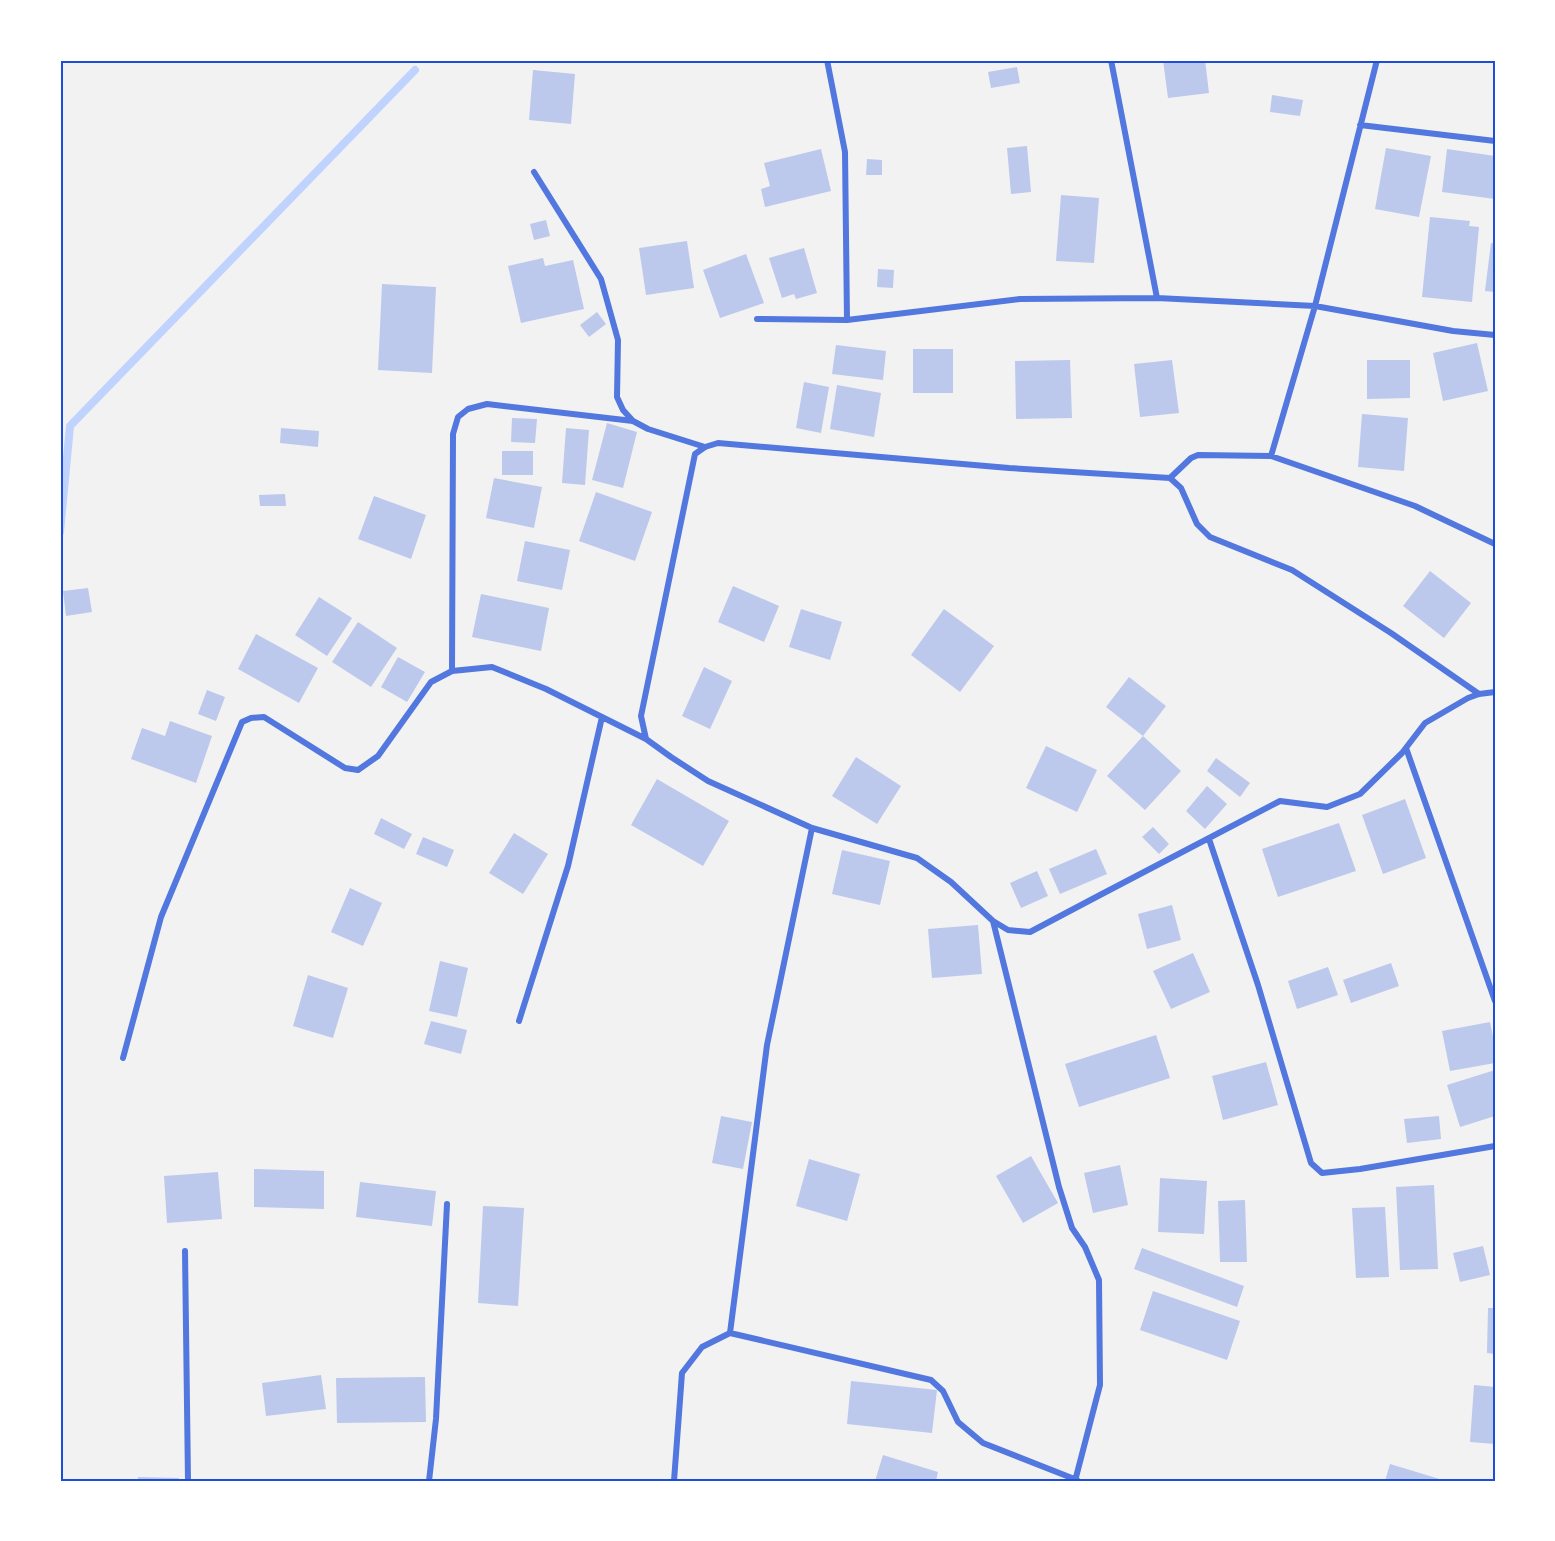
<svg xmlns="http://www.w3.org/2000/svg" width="1555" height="1541" viewBox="0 0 1555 1541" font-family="'Asap Condensed',sans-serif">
<rect width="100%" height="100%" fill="#f2f2f2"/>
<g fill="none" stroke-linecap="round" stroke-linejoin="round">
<path stroke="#bfd3fe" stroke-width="8" d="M60,532L70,426L415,70"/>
</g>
<path fill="#bdc9ec" d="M1163,60H1205L1209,93L1168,98Z
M1017,67L1020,83L991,88L988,72Z
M533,70L575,74L571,124L529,120Z
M1272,95L1303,100L1300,116L1270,112Z
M1027,146L1031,192L1011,194L1007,148Z
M1386,148L1431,156L1419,217L1375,209Z
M821,149L831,191L765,207L761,189L770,186L764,163Z
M1447,149L1495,156V199L1442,192Z
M867,159L882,160V175H866Z
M1061,195L1099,198L1094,263L1056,261Z
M1430,217L1470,221L1469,226L1479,227L1472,302L1422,297Z
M546,220L550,236L534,240L530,224Z
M687,241L694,288L646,295L639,248Z
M1491,243L1495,244V292L1485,291Z
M804,248L817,293L796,299L794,294L782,298L769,258Z
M746,254L764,303L720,318L703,270Z
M543,258L545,266L573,260L584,309L521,323L508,266Z
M878,269L894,270L893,288L877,287Z
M382,284L436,287L432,373L378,370Z
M597,312L606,324L589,337L580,325Z
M1477,343L1488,391L1443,401L1433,353Z
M836,345L886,351L883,380L832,374Z
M913,349H953V393H913Z
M1070,360L1072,418L1016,419L1015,361Z
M1172,360L1179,413L1140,417L1134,364Z
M1367,360H1410V398L1367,399Z
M804,382L829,387L821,433L796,428Z
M837,385L881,393L874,437L830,429Z
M1362,414L1408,418L1404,471L1358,467Z
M512,418L537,419L535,443L511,442Z
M607,423L637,432L623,488L592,480Z
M281,428L319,431L318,447L280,443Z
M566,428L589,430L585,485L562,483Z
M502,451H533V475H502Z
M494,478L542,487L534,528L486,518Z
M596,492L652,512L635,561L579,541Z
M285,494L286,506H260L259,495Z
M374,496L426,515L411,559L358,539Z
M525,541L570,550L562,590L517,581Z
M1430,571L1471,603L1444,638L1403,606Z
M733,586L779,606L764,642L718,622Z
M88,588L92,612L66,616L63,591Z
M481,594L549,608L541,651L472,637Z
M319,597L352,618L327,656L295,635Z
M801,609L842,622L830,660L789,647Z
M944,609L994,646L960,692L911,655Z
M358,622L397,648L371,687L332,662Z
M256,634L318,668L299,703L238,669Z
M398,657L425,672L407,702L381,687Z
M704,667L732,681L710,729L682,716Z
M1129,677L1166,706L1143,736L1106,707Z
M207,690L225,697L216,721L198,714Z
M170,721L212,736L196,783L131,759L142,728L165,736Z
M1143,736L1181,771L1145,810L1107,776Z
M1046,746L1097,770L1077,812L1026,788Z
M856,757L901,786L877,824L832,796Z
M1216,758L1250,783L1240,797L1207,771Z
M657,779L729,821L703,866L631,825Z
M1207,786L1227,804L1205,829L1186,811Z
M1405,799L1426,858L1383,874L1362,815Z
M381,818L412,834L404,849L374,834Z
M1339,823L1356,871L1278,897L1262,849Z
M1153,827L1169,844L1159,854L1142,837Z
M514,833L548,854L523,894L489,873Z
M423,837L454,850L447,867L416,854Z
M1096,849L1107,874L1060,894L1049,869Z
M842,850L890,861L880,905L832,894Z
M1037,871L1048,896L1021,908L1010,883Z
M350,888L382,903L363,946L331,932Z
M1172,905L1181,940L1147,949L1138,914Z
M978,925L982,974L932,978L928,929Z
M1193,953L1210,992L1171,1009L1153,971Z
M440,961L468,968L457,1017L429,1011Z
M1391,963L1399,986L1351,1003L1343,980Z
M1328,967L1338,995L1297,1009L1288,981Z
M308,975L348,988L333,1038L293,1026Z
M431,1021L467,1030L461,1054L424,1044Z
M1490,1022L1495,1046V1063L1450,1071L1442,1031Z
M1156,1035L1170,1078L1079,1107L1065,1064Z
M1266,1062L1278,1105L1223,1120L1212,1076Z
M1495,1070V1116L1460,1127L1447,1085Z
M721,1116L752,1122L743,1169L712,1163Z
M1439,1116L1441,1139L1407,1143L1404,1119Z
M1031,1156L1058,1203L1023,1223L996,1176Z
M809,1159L860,1174L847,1221L796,1206Z
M1120,1165L1128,1205L1093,1213L1084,1173Z
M254,1169L324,1171V1209L254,1207Z
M218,1172L222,1219L167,1223L164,1176Z
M1160,1178L1207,1181L1204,1234L1158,1232Z
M360,1182L436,1191L432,1226L356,1217Z
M1434,1185L1438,1269L1400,1270L1396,1187Z
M1245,1200L1247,1262H1220L1218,1201Z
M483,1206L524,1208L518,1306L478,1303Z
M1385,1207L1389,1277L1356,1278L1352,1208Z
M1483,1246L1490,1275L1460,1282L1453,1253Z
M1142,1248L1244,1286L1237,1307L1134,1269Z
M1153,1291L1240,1321L1227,1360L1140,1330Z
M1488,1308H1495V1354L1487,1353Z
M321,1375L326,1409L266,1416L262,1383Z
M425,1377L426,1422L337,1423L336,1378Z
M851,1381L937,1390L932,1433L847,1424Z
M1474,1385L1495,1387V1444L1470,1442Z
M883,1455L938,1472L936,1481H875Z
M1390,1464L1443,1480V1481H1385Z
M138,1477L179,1478V1481H138Z"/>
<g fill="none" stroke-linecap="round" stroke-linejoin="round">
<path stroke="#5277de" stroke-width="6" d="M827,60L845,152L847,320
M1111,60L1157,298
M1360,125L1495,141
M534,172L601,279L618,340L617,397L623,410L633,421L648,429L705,447
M757,319L847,320L1020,299L1157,298L1315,306L1453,331L1495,335
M1271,456L1315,306L1377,60
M1170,478L1191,458L1198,455L1271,456L1415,506L1495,544
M452,671L453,434L458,417L468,409L487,404L633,421
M1479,694L1391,633L1292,570L1210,537L1197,524L1181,488L1170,478L1009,468L718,443L705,447L695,454L641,716L646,739L671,757L708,781L812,828L917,858L951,882L993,921L1008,930L1030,932L1100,895L1280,801L1327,807L1360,794L1402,753L1425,723L1468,698L1479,694L1495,692
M1406,748L1495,1001
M1209,839L1258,985L1311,1163L1322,1173L1360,1169L1495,1146
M993,921L1059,1187L1072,1228L1085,1247L1099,1280L1100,1385L1075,1481
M519,1021L568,866L602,717
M123,1058L161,917L242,722L251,718L264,717L345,768L358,770L378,756L431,682L452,671L492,667L546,689L646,739
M185,1251L188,1481
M730,1333L767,1045L812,828
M429,1481L436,1419L447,1204
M674,1481L682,1373L702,1347L730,1333L931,1380L943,1391L958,1422L983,1443L1077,1480"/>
</g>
<rect width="1555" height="1541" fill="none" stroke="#ffffff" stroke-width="123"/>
<rect x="62" y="62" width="1432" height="1418" fill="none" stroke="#1d4ed8" stroke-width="2"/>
</svg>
